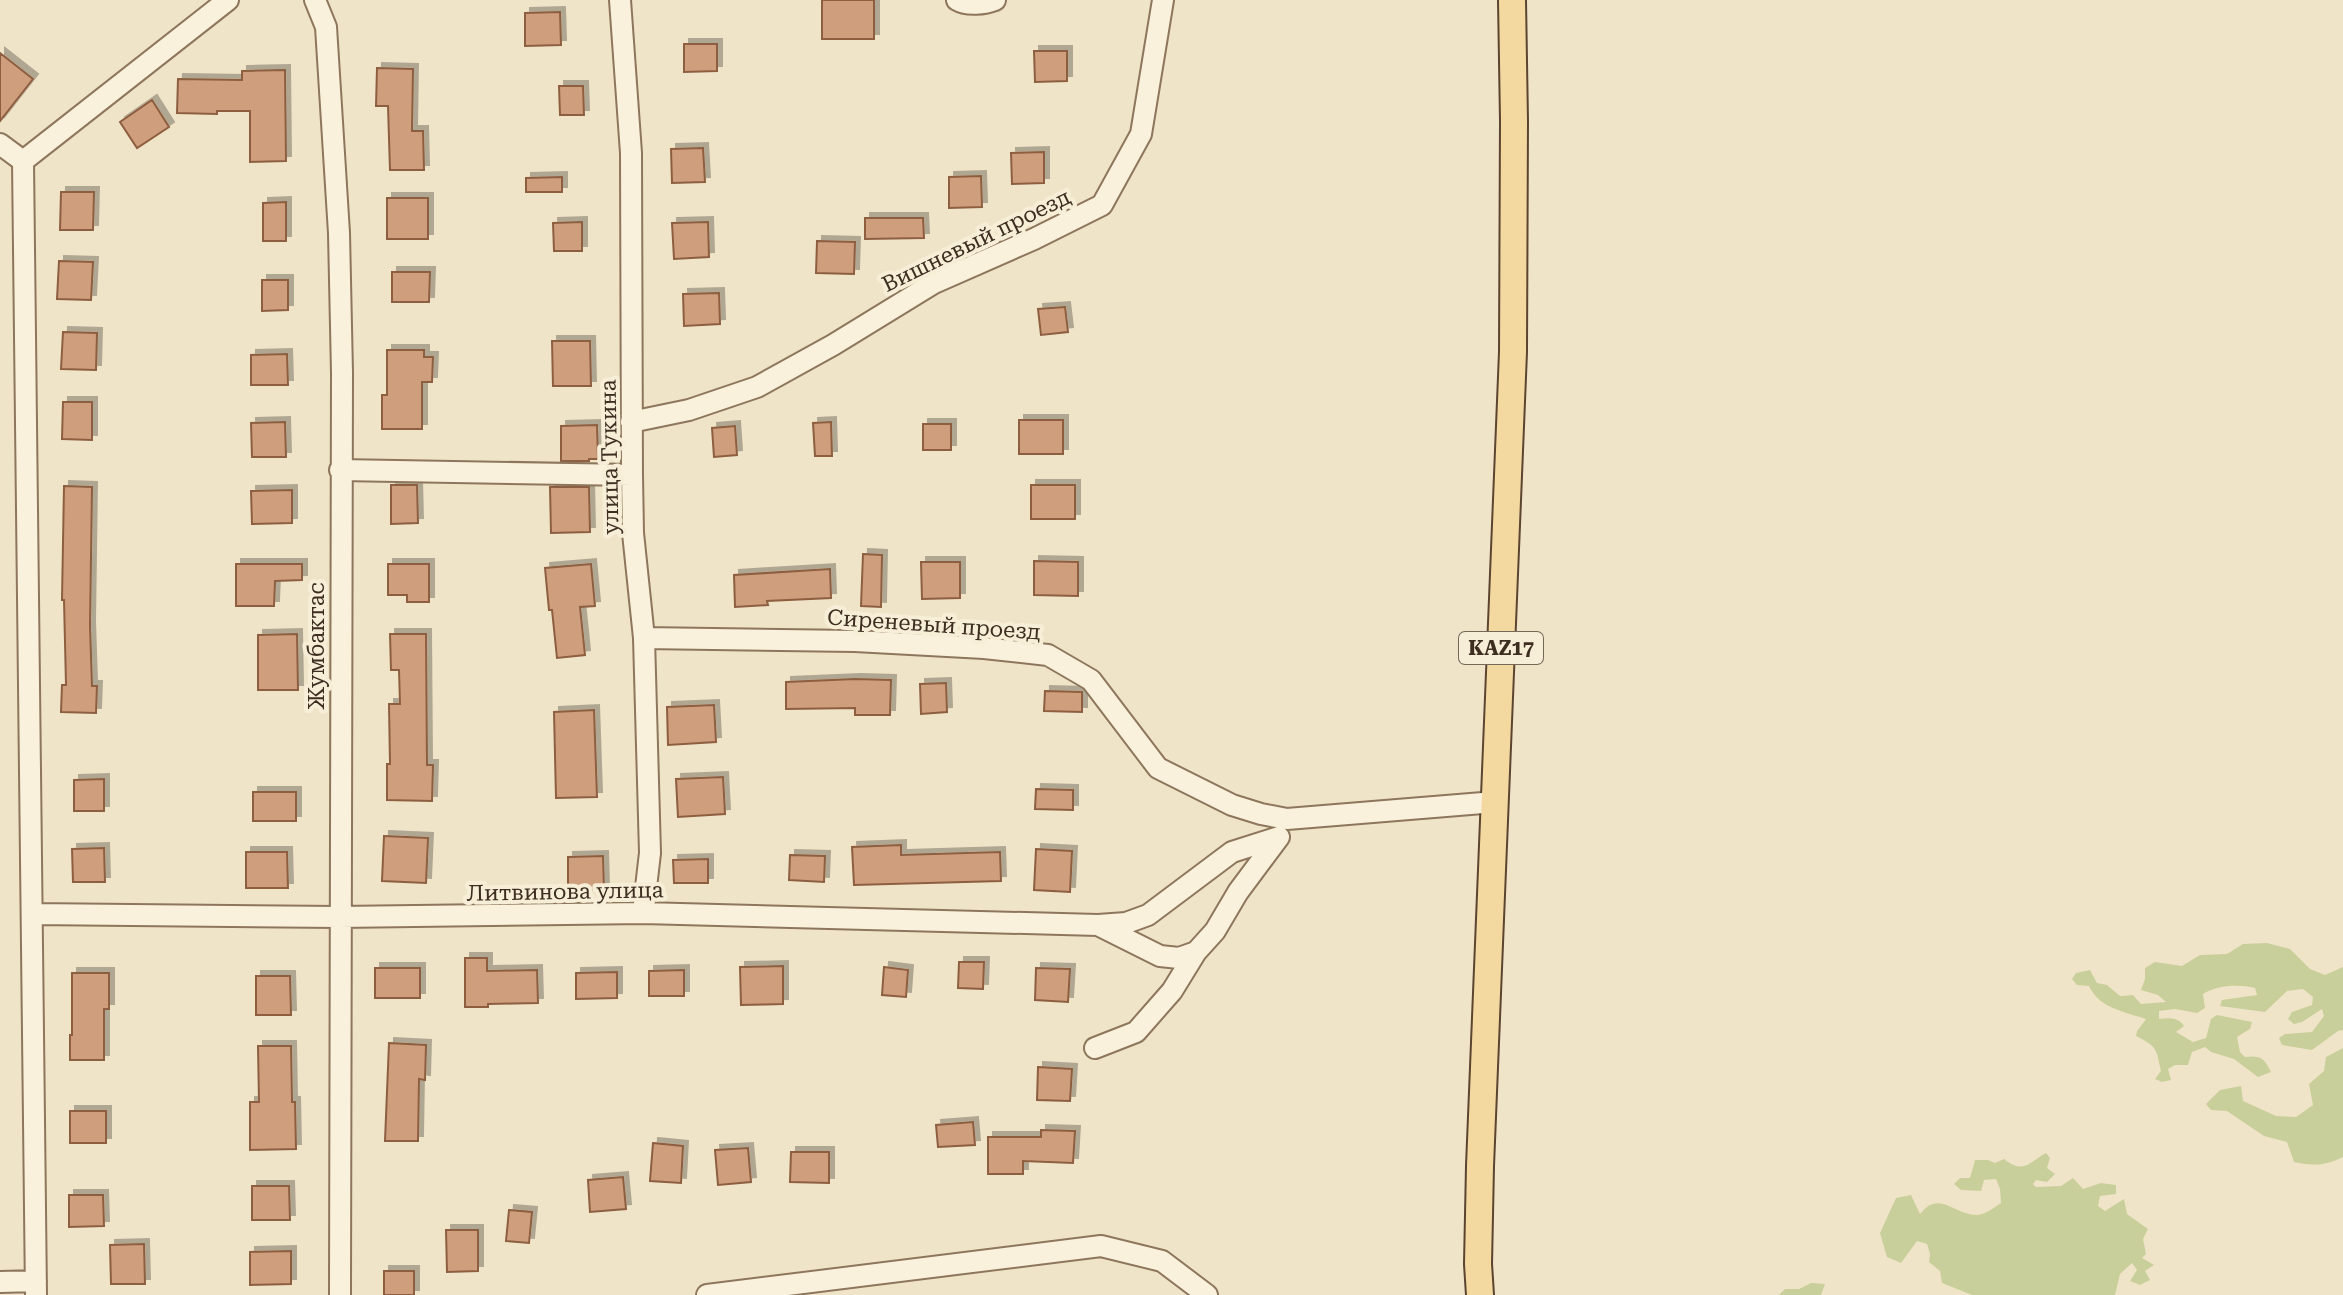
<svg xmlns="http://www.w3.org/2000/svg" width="2343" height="1295" viewBox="0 0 2343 1295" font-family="'Roboto Serif',serif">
<defs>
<filter id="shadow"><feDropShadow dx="5" dy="-5" stdDeviation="0" flood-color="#0004"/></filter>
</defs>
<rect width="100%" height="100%" fill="#f0e4c8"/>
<path fill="#c9cf9b" d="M2267,943L2290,949L2310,969L2325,975L2343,967V1030L2338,1031L2312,1050L2282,1045L2279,1038L2285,1034L2312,1032L2324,1016L2322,1009L2302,1022L2294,1024L2288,1019L2292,1012L2312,1005L2313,997L2303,989L2287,991L2265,1012L2220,1006L2222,1000L2257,995L2255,988C2238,984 2218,985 2203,994L2205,1008L2197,1013L2175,1009L2159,1011V1019C2168,1018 2178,1017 2184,1026L2176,1032L2193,1042L2206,1038L2211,1019L2217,1015L2252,1022L2250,1029L2237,1037L2240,1052L2245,1057C2261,1055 2264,1058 2271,1072L2258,1077L2234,1059L2211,1052L2205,1047L2192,1052L2188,1065H2175L2168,1069L2171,1080L2162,1082L2155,1079L2161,1071C2156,1049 2158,1047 2136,1036L2137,1031L2146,1019C2125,1012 2099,1008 2089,986L2077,985L2072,979L2076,973L2090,970L2097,983L2107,985L2120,996L2133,995L2141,1004L2166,1002L2158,995L2141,990L2145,979V968L2155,962L2182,966L2200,955L2227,954L2243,944Z
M2343,1048V1157C2325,1166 2313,1166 2294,1162L2287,1142L2264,1136L2227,1111L2211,1110L2206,1104L2220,1090L2241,1086L2243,1101L2276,1116L2296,1117L2313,1105L2309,1084L2324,1071L2326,1057Z
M2046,1153L2050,1158L2047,1168L2055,1174L2047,1182L2036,1180L2033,1184L2036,1187L2061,1186L2073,1178L2083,1189L2101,1183L2116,1185V1194L2100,1196L2098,1206L2105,1211L2124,1199L2127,1214L2148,1229L2143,1239L2146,1254L2142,1258L2154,1265L2145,1271L2150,1280L2140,1285L2130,1281L2137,1270L2132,1263L2120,1274L2115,1295H1972L1942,1283L1940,1271L1929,1262L1930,1254L1927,1244L1917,1241L1901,1263L1887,1257L1880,1233L1896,1198L1911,1195L1920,1214C1940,1189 1954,1216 1978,1215C1986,1214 1995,1207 2001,1203L2000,1189L1996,1179L1984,1180L1981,1191L1961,1190L1954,1184L1960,1178H1970L1975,1160H1988L1995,1163L2004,1159C2024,1175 2029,1162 2046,1153Z
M1811,1283L1825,1284L1821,1295H1779L1785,1289H1799Z"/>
<path fill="#cf9f7d" stroke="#8d5f41" stroke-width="2" filter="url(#shadow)" d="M822,0H874V39H822Z
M560,12L561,45L525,46V13Z
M684,44H717V71L684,72Z
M1034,51H1067V81L1035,82Z
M0,53L33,79L0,121Z
M377,68L413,69L412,131H423L424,170H390L388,106H376Z
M285,70L286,161L250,162V111H217V114L177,113L178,79L242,80V71Z
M559,86H583L584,115H560Z
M152,100L169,127L137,148L120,122Z
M703,148L705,182L672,183L671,149Z
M1044,152V183L1012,184L1011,153Z
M981,176L982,207L949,208V177Z
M562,177V192H526V178Z
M61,192H94L93,230H60Z
M387,198H428V239H387Z
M286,202V241H263V203Z
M865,218H923L924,238L865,239Z
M582,222V251H554L553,223Z
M708,222L709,257L674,259L672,223Z
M817,241L855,242L854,274L816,273Z
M59,261L93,262L91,300L57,299Z
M392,272H430L429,302H392Z
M262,280H288V310L262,311Z
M719,293L720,324L684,326L683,294Z
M1065,307L1068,332L1041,335L1038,309Z
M63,332L97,333L96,370L61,369Z
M552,341H590L591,386H553Z
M387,350H424V357H433L432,382H422V429H382V395H387Z
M287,354L288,385H251V355Z
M63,402H92V440L62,439Z
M1019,420H1063V454H1019Z
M285,422L286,457H252L251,423Z
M831,422L832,456H815L813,423Z
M923,424H951V450H923Z
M597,425L598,459H589V461H561V426Z
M735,426L737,455L714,457L712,428Z
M391,485H417L418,523L391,524Z
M1031,485H1075V519H1031Z
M64,486L92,487L90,626L92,686H97L96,713L61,712L62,685H66L64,600H62Z
M550,487H589L590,532L551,533Z
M292,490V523L252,524L251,491Z
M863,554L882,555L881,607L861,606Z
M1034,561L1078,562V596L1034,595Z
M921,562H960V598L922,599Z
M236,564H302V580L275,581L274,606H236Z
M388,564H429V602H407V595H388Z
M591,564L595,606L580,607L585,655L557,658L552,610H549L545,568Z
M830,569L831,598L767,601L768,605L735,607L734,575Z
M297,634L298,690H258V635Z
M390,634H426L427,765H433L432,801L387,800V764H390L389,704H400L399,670H391Z
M855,679L891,680L890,715H855V708L786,709V682Z
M946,683L947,712L921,714L920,684Z
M1045,691L1082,692V712L1044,711Z
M714,705L716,742L668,745L667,707Z
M594,710L597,797L556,798L554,712Z
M723,777L725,814L678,817L676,779Z
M104,779V811H74V780Z
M1036,789L1073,790V810L1035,809Z
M253,792H296V821H253Z
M384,836L428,838L426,883L382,881Z
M901,845V855L1000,852L1001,881L854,885L852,847Z
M104,848L105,882H73L72,849Z
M1036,849L1072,851L1070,892L1034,890Z
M246,852H287L288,888H246Z
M790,855L825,856L824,882L789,880Z
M603,856L604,890H568V857Z
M708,859V883H674L673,860Z
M465,958H487V971L537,970L538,1003L488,1004V1007H465Z
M959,962H984L983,989L958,988Z
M783,966V1004L741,1005L740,967Z
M884,967L908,970L906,997L882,995Z
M375,968H420V998H375Z
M1036,968L1070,969L1068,1002L1035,1000Z
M684,970V996H649V971Z
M617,972V998L576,999V973Z
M72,973H109V1009H104V1060H70V1035H72Z
M256,976H290L291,1015H256Z
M389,1043L426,1045L425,1080L419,1079L418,1141H385Z
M258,1046H291L292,1102H295L296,1149L250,1150V1102H259Z
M1038,1067L1072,1069L1070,1101L1037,1100Z
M70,1111H106V1143H70Z
M973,1122L975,1145L938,1147L936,1125Z
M1041,1130L1075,1131L1073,1163L1023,1161V1174H988V1137H1041Z
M653,1143L683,1146L681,1183L650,1181Z
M748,1148L751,1182L718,1185L715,1150Z
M791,1152H829V1183L790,1182Z
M623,1177L626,1209L590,1212L588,1180Z
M252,1186H289L290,1220H252Z
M69,1195H103L104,1226L69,1227Z
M509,1210L532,1212L529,1243L506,1241Z
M446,1230H478V1271L447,1272Z
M144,1244L145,1284H111L110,1245Z
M291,1251V1284L250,1285V1252Z
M384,1271H414V1295H384Z"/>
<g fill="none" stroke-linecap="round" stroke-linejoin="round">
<defs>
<path id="minor" d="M315,0L326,27L339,233L342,373L340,1295
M620,0L631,153L632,475L633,533L644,638L650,853L643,913
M957,0C967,6 985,4 995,0
M0,144L23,161L36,1295
M23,161L228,0
M631,422L689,410L757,387L833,345L934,283L1034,239L1102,205L1141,134L1163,0
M340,470L632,475
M644,638L855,641L984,648L1048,655L1091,680L1158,768L1232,805L1261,814L1287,819L1495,802
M32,914L339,917L643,913L1098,925L1126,923L1148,915L1232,852L1279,837
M1098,925L1160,956L1179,958L1196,952L1215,931L1238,892L1279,837
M1095,1048L1136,1032L1172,991L1196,952
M0,1282L36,1281
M707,1295L1101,1246L1162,1261L1207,1295"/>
<path id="major" d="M1480,1295L1478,1264L1480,1166L1513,352L1514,121L1512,0"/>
</defs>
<use href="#minor" stroke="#8d765c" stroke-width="24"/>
<use href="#major" stroke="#5b4430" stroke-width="30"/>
<use href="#minor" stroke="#faf1dc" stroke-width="20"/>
<use href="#major" stroke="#f3d9a0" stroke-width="26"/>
</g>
<g text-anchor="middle" stroke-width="8" stroke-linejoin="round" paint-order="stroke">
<rect fill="#f7eed8" stroke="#756857" stroke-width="2" x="1459" y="632" width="84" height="32" rx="6"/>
<g font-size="20" font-weight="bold" fill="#3d2e20">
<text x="1501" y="655">KAZ17</text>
</g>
<g font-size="22" fill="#3d2e20" stroke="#f7eed8">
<text transform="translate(976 240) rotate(-26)" y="8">Вишневый проезд</text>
<text transform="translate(609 457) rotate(-91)" y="8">улица Тукина</text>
<text transform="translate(934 624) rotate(4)" y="8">Сиреневый проезд</text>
<text transform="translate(316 646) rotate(-90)" y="8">Жумбактас</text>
<text transform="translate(565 891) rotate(-1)" y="8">Литвинова улица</text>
</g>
</g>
</svg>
